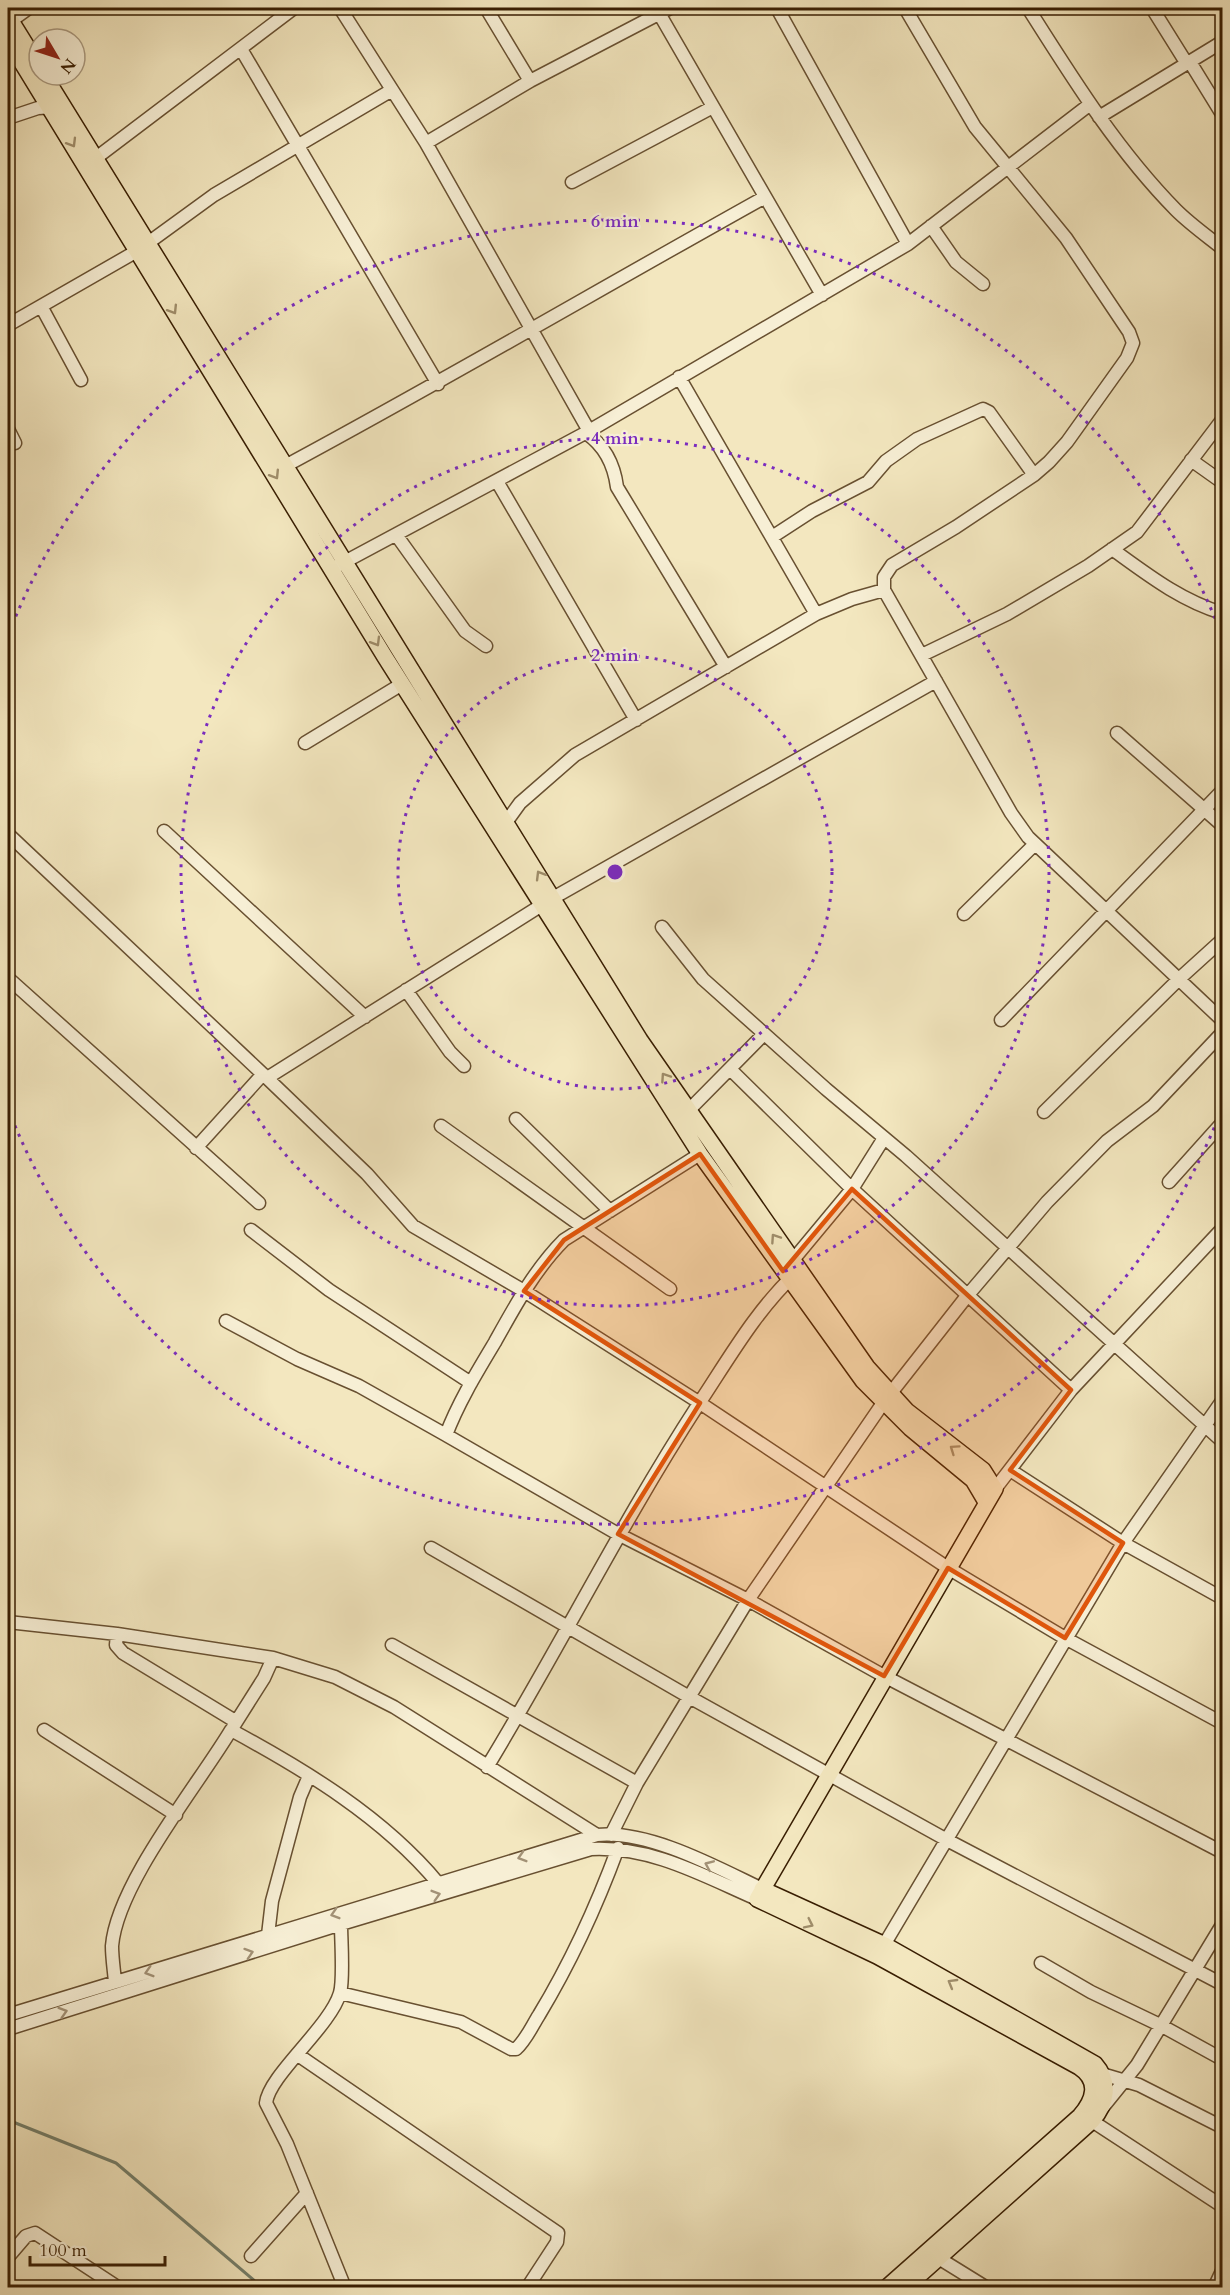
<svg xmlns="http://www.w3.org/2000/svg" width="1230" height="2295" viewBox="0 0 1230 2295" font-family="Cardo,serif">
<rect width="100%" height="100%" fill="#f3e7bf"/>
<filter id="stains"><feTurbulence type="fractalNoise" baseFrequency=".00333" numOctaves="4"/><feColorMatrix values="0 0 0 0 .2 0 0 0 0 .09 0 0 0 0 .02 0 0 0 .5 -.17"/></filter>
<radialGradient id="worn" r=".72"><stop offset=".6" stop-color="#630" stop-opacity="0"/><stop offset="1" stop-color="#630" stop-opacity=".3"/></radialGradient>
<g fill="none" stroke-linecap="round" stroke-linejoin="round">
<path stroke="#747f6b" stroke-width="3" d="M8,2120L116,2163L263,2288"/>
<defs>
<path id="minor" d="M340,8L426,143L589,431
M486,8L530,81
M656,8L822,295
M777,8L908,244
M1028,8C1073,79 1117,150 1176,210C1190,224 1207,236 1222,248
M1152,8L1187,64
M11,21L29,8
M241,49L438,384
M1190,62L1222,114
M1099,117L1222,42
M8,118L38,108L55,107
M426,143L530,81L670,8
M96,158L294,8
M572,182L713,107
M931,226L956,262L983,284
M41,306L81,380
M8,325L137,251L214,195L392,90
M679,377L816,614L852,599L884,590L1011,813L1028,837L1222,1020
M8,429L15,443
M586,433C605,446 614,464 617,487L726,667
M1191,460L1222,482
M287,465C447,379 605,286 765,197
M498,483L636,720
M397,536L465,631L486,646
M772,537L812,511L868,482L886,461L917,439L983,409L989,412L1034,475
M1112,549C1148,575 1180,600 1222,613
M337,566L589,431L908,244L1089,105
M884,590V577L892,565L956,527L1034,475L1049,462L1067,442L1127,358L1133,343L1129,332L1066,238L975,127L905,8
M922,655L1007,614L1088,566L1137,532L1222,420
M1117,733L1222,825
M305,743L402,684
M507,821L520,803L575,755L816,614
M164,831L365,1017
M8,834L267,1078L367,1174L413,1226L524,1291L700,1403L948,1568L1065,1638L1222,1723
M964,914L1035,844
M662,927L703,979L826,1089L906,1156L1222,1441
M8,978L259,1203
M406,990L450,1052L464,1066
M1001,1020L1222,791
M730,1069L852,1189L1071,1390
M267,1078L553,898L936,681
M688,1111L764,1034
M1044,1112L1179,979L1222,940
M516,1119L610,1211
M441,1126L670,1289
M196,1148L263,1074
M700,1154L564,1240C535,1269 515,1306 495,1342C477,1372 458,1403 446,1435L618,1534L748,1600L884,1676L1222,1852
M1169,1182L1222,1123
M251,1230L329,1290L471,1383
M788,1266L852,1189L884,1138
M226,1321L297,1359L359,1386L446,1435
M1010,1470L1123,1543L1222,1598
M995,1489L1071,1390L1222,1229
M431,1548L691,1698L947,1840L1222,1984
M8,1622L117,1634L273,1658L335,1677L394,1707L597,1835
M117,1634L116,1645L123,1653L235,1721
M392,1645L637,1783
M233,1727L264,1678L273,1658
M44,1730L176,1815
M487,1767C560,1647 622,1522 698,1405C728,1360 756,1310 796,1273
M611,1835L637,1783L748,1600L883,1403L967,1296L1047,1202L1107,1141L1153,1106L1222,1033
M341,1924C341,1940 344,1979 340,1993C330,2027 269,2075 266,2103L287,2144L345,2288
M268,1935L272,1901L300,1797L309,1776
M881,1950L1123,1543L1222,1401
M1041,1963L1091,1992L1162,2026L1222,2059
M115,1982C114,1970 112,1958 112,1946C117,1884 198,1785 231,1730C305,1770 383,1817 438,1883
M340,1993L461,2022L511,2049H516C526,2040 532,2026 539,2015C571,1962 597,1905 618,1848
M8,2015L597,1835C649,1830 716,1867 762,1889
M8,2029L341,1924L591,1849C651,1846 702,1875 757,1899
M298,2055L558,2233L557,2242L527,2288
M1095,2072L1139,2085L1222,2127
M1103,2107L1137,2065L1222,1925
M1092,2121L1222,2206
M932,2254L987,2288
M251,2256L307,2193
M8,2257L26,2236L35,2233L119,2288
M1214,2288L1222,2271"/>
<path id="major" d="M8,16L39,66
M8,40L385,657L700,1154L863,1381L910,1428L973,1480L986,1502
M44,75L640,1040L867,1367L907,1411L983,1470L995,1489L757,1899L877,1956L1079,2067C1100,2081 1094,2100 1080,2116L886,2288
M762,1889L885,1945L1095,2064C1111,2082 1107,2104 1092,2121L905,2288"/>
</defs>
<use href="#minor" stroke="#685031" stroke-width="15"/>
<use href="#major" stroke="#391e02" stroke-width="18"/>
<use href="#minor" stroke="#f7efd5" stroke-width="12"/>
<use href="#major" stroke="#f3e7bf" stroke-width="15"/>
</g>
<defs><path id="oneway-chevron" d="M-2-3.5L2.5 0L-2 3.5" fill="none" stroke-width="1.6" stroke-linecap="round" stroke-linejoin="round" transform="scale(1.5)"/></defs>
<g stroke="#9f8d6a">
<use href="#oneway-chevron" transform="translate(72 143) rotate(59)"/>
<use href="#oneway-chevron" transform="translate(173 310) rotate(58)"/>
<use href="#oneway-chevron" transform="translate(275 475) rotate(58)"/>
<use href="#oneway-chevron" transform="translate(376 642) rotate(59)"/>
<use href="#oneway-chevron" transform="translate(540 875) rotate(-121)"/>
<use href="#oneway-chevron" transform="translate(665 1077) rotate(-124)"/>
<use href="#oneway-chevron" transform="translate(775 1238) rotate(-124)"/>
<use href="#oneway-chevron" transform="translate(954 1449) rotate(-145)"/>
<use href="#oneway-chevron" transform="translate(809 1924) rotate(26)"/>
<use href="#oneway-chevron" transform="translate(952 1983) rotate(-150)"/>
</g>
<g stroke="#a29176">
<use href="#oneway-chevron" transform="translate(522 1857) rotate(163)"/>
<use href="#oneway-chevron" transform="translate(709 1865) rotate(-157)"/>
<use href="#oneway-chevron" transform="translate(436 1895) rotate(-17)"/>
<use href="#oneway-chevron" transform="translate(335 1914) rotate(163)"/>
<use href="#oneway-chevron" transform="translate(249 1953) rotate(-18)"/>
<use href="#oneway-chevron" transform="translate(149 1972) rotate(163)"/>
<use href="#oneway-chevron" transform="translate(63 2012) rotate(-17)"/>
</g>
<path fill="#df560c" fill-opacity="0.2" stroke="#df560c" stroke-width="4.5" stroke-linejoin="round" d="M700,1154L783,1271L852,1189L1071,1390L1010,1470L1123,1543L1065,1638L948,1568L884,1676L618,1534L700,1403L524,1291L564,1240Z"/>
<g fill="none" stroke="#7b2cbf" stroke-width="3" stroke-dasharray="3 6">
<circle cx="615" cy="872" r="217"/>
<circle cx="615" cy="872" r="434"/>
<path d="M1221 1111A651 651 0 0 1 9 1111M9 633A651 651 0 0 1 1221 633"/>
</g>
<circle cx="615" cy="872" r="9" fill="#7b2cbf" stroke="#f7efd5" stroke-width="3"/>
<g font-size="18" text-anchor="middle" font-weight="bold" fill="#7b2cbf" stroke="#f7efd5" stroke-width="4.5" stroke-linejoin="round" paint-order="stroke">
<text x="615" y="227">6 min</text>
<text x="615" y="444">4 min</text>
<text x="615" y="661">2 min</text>
</g>
<rect width="1230" height="2295" fill="none" stroke="#f3e7bf" stroke-width="30"/>
<rect x="9" y="9" width="1212" height="2277" fill="none" stroke="#391e02" stroke-width="3"/>
<rect x="15" y="15" width="1200" height="2265" fill="none" stroke="#391e02" stroke-width="1.5"/>
<g transform="translate(57 57) rotate(129)"><circle r="28" fill="#f7efd5" stroke="#ab9b81" stroke-width="1.5"/>
<path d="M0-4.5L10 22L0 15L-10 22Z" fill="#8f2418"/>
<text y="-9" font-size="16" font-weight="bold" text-anchor="middle" fill="#391e02">N</text>
</g>
<path d="M30 2256v9h135v-9" fill="none" stroke="#391e02" stroke-width="3"/>
<text x="39" y="2256" font-size="18" fill="#391e02" stroke="#f7efd5" stroke-width="4.5" paint-order="stroke">100 m</text>
<rect width="100%" height="100%" filter="url(#stains)"/>
<rect width="100%" height="100%" fill="url(#worn)"/>
</svg>
